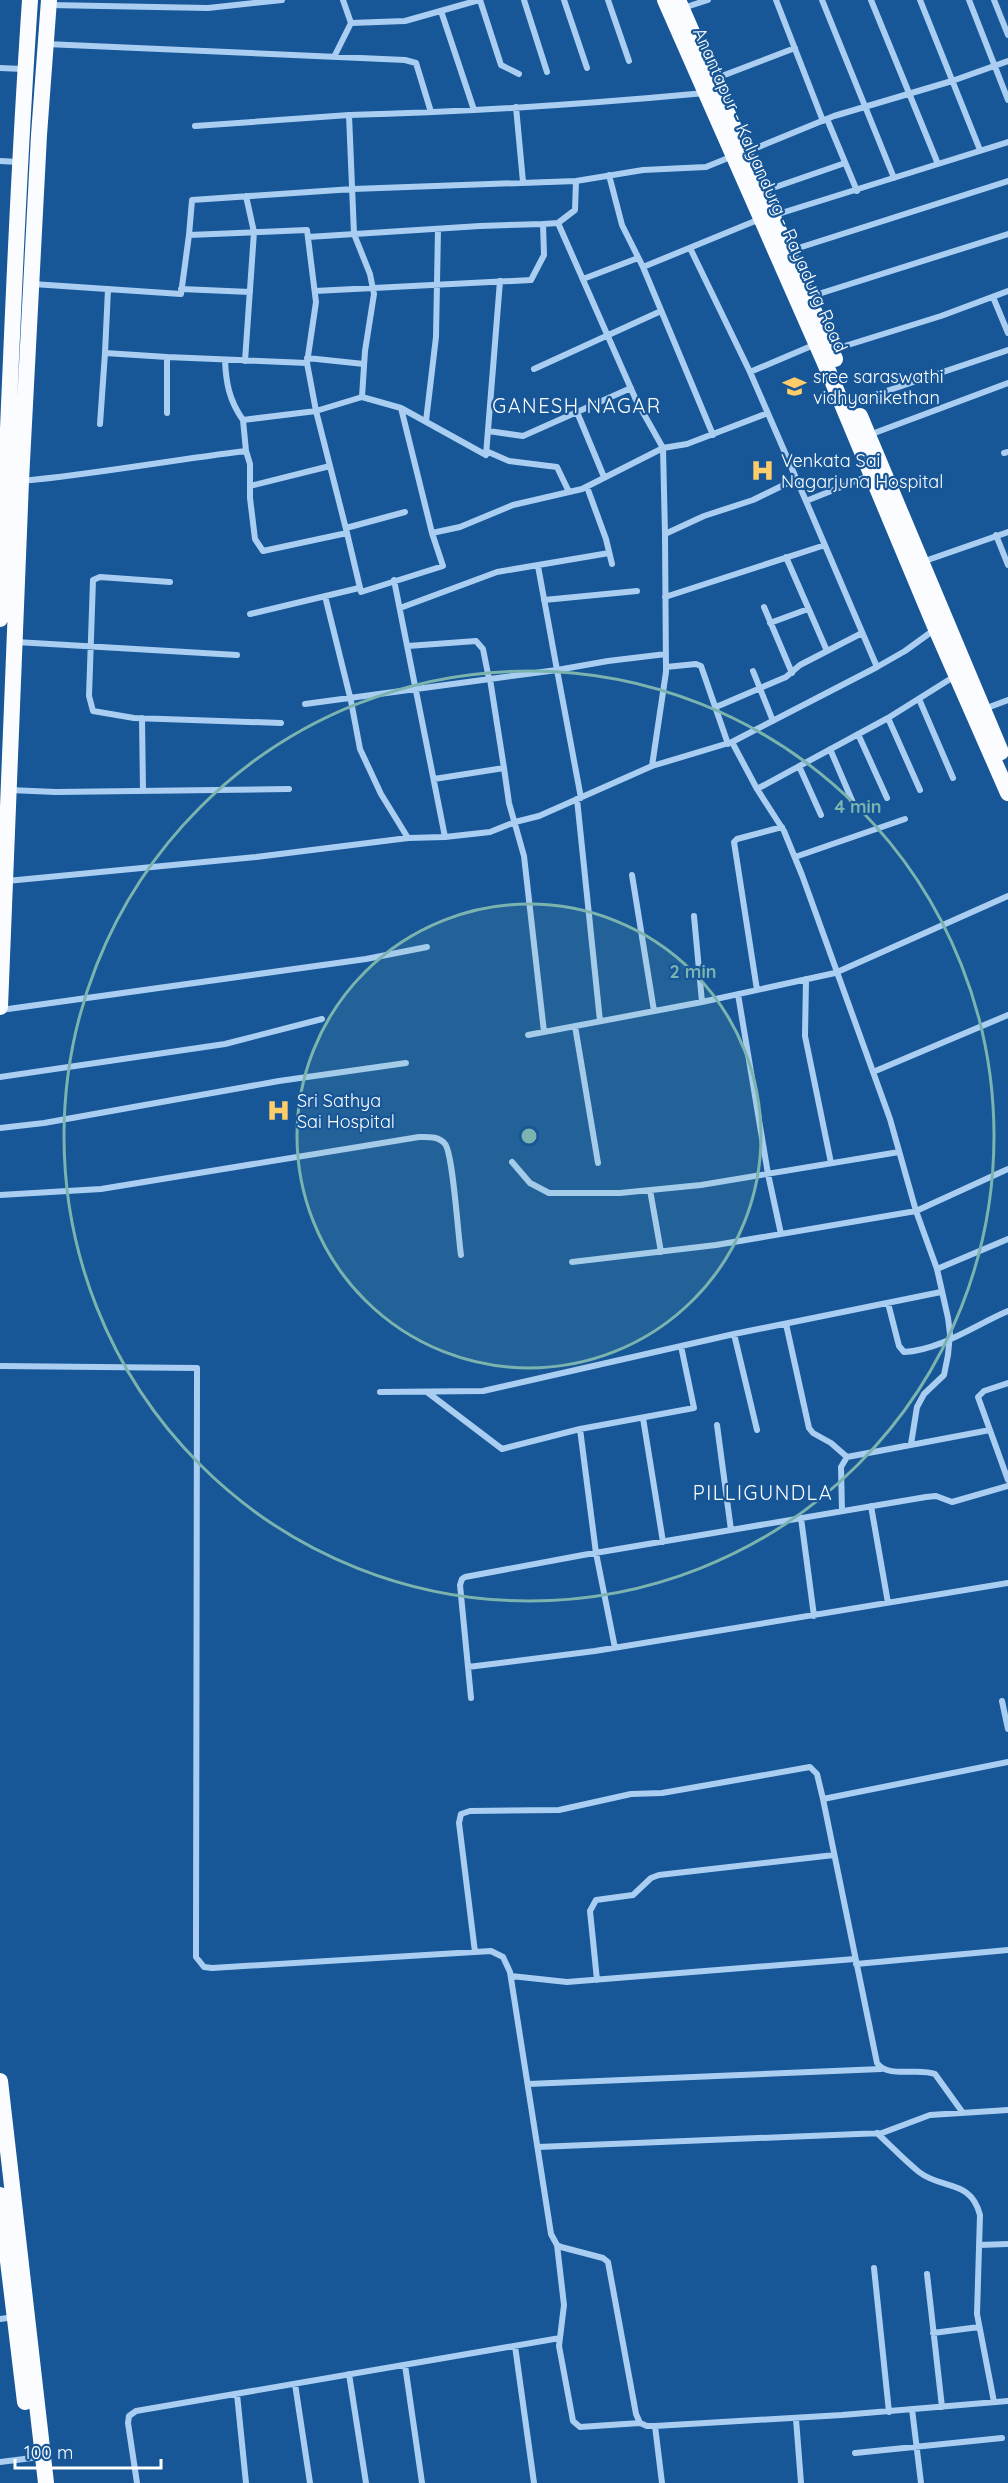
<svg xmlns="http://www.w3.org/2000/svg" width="1008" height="2483" viewBox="0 0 1008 2483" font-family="Quicksand,sans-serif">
<rect width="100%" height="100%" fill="#175697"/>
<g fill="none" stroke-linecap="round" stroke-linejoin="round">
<path stroke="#aacef1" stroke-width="6" d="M343,0L351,23L405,21L479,0
M480,0L501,65L519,74
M524,0L547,72
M564,0L587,68
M608,0L629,61
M776,0L823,121
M822,0L894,178
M920,0L980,150
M969,0L1008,100
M994,0L1008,35
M49,5L208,8L282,0
M683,8L708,0
M441,11L474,110
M46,44L405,60L416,63L431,112
M334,57L351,23
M0,68L23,69
M714,79L795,48
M516,107L523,182
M827,119L857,191
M195,126L349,115
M746,152L834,116L952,81L1008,61
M0,161L19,162
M938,164L1008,142
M609,175L622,225L643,267L760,219
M764,191L845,163
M775,215L938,164L871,0
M558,223L636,400L663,448L665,534L704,516L753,500L796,479
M189,235L192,200L353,189L576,181
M308,237L480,226L543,224
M690,248L750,372L806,501L871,475
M789,251L1008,181
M643,267L713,435
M583,279L638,258
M33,284L181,294L189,235L307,230L316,302L307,363L316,411L347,533L263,551L255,539L250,498V464L246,451
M108,289L105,353L167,357V413
M181,289L250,292
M315,291L531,280L544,255L543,224L558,223L575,210L576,181L643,170L706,167L733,156
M809,297L1008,234
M993,297L1008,333
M832,350L941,316L1008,291
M167,357L307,363
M307,358L364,364
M225,360C226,383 229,400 243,420
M245,361L254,232L246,196
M534,369L661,311
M750,372L816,344
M362,397L365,351L374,294L370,274L354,234L349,115C468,112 587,104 705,93
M854,402L1008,350
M401,408L432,533L460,527L513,505L582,489L663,448L687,444L768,413
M577,412L604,477
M426,421L436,337L438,229
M100,424L105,353
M488,431L523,436L631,388
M869,435L1008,383
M486,451L509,461L557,467L569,492
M1004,453L1008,452
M22,481C97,474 171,460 246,451L243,420L316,411L362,397L401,408L486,455L500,281
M250,486L330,466
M587,487L606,539L612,564
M346,528L405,512
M347,533L361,592L443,566L432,533
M996,535L1008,565
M786,557L827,651
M922,562L1008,532
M538,566L557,670L608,661L666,654
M394,580L445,837
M170,582L100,577L93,580L89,696L93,711L134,718L281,723
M325,596L351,701L360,749L381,794L408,838
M665,597L825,545
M544,600L637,591
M764,607L792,673
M400,608L497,572L609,553
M250,614L359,588
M770,623L808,609
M16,642L237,655
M408,646L476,641L483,649L489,679
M666,667L696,664L701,666L728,744
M877,667L905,651L934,630
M753,671L773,721
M919,699L953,778
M305,704L490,679
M716,707L786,677L800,665L862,633
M984,709L1008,700
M142,718L143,791
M888,718L920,790
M858,734L887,798
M732,742L757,789L888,718L955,676
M830,749L854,805
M652,766L666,672L665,534
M799,766L821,815
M504,768L490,679L557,670L581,798
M434,779L504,768L509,803L524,856L544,1032
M757,789L784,831L802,875L890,1119L916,1211L937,1269L948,1318L950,1334L948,1355L944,1375L924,1394L917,1407L911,1444
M9,790L56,792L289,789
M577,799L600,1021
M795,857L905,819
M632,875L654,1011
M7,881L256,857L408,838L445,837L490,832L515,822L539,816L652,766L732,742L877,667L806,501
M694,916L702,1002
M806,979L805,1036L831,1163
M757,990L734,842L737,839L782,827
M738,994L768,1174L781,1234
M1,1010L366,959L427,947
M575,1026L598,1163
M528,1035L702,1002L835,973L1008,896
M873,1072L1008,1015
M0,1077L225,1044L322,1019
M0,1128L44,1123L279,1081L406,1063
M512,1162L530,1183L549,1193H620L701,1185L899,1152
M650,1190L661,1252
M0,1195L101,1189L419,1137C428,1137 439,1136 445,1144C453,1153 458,1236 461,1255
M572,1262L716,1245L916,1211L1008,1169
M937,1269L1008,1239
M888,1303L899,1346L904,1352C941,1350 975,1325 1008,1311
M786,1324L809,1428L813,1433L831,1443L847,1457
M734,1334L757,1430
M0,1366L197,1368L196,1957L204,1967L212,1968L491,1951L503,1957L510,1972L551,2234L557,2245L561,2247L603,2258L608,2262L636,2414L640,2423L647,2426H655L842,2415L1008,2401
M1008,1383L984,1391L978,1397L1008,1480
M380,1392L483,1391L734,1334L941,1292
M427,1392L502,1449L580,1429L694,1408L681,1346
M643,1418L663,1542
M717,1425L731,1530
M580,1429L596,1553L615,1648
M871,1506L888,1603
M842,1511L841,1467L847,1457L990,1430
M801,1518L814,1616
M468,1667L595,1651L1008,1583
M471,1698L460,1585L462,1579L465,1577L583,1555L926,1497L936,1496L952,1502L1008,1486
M1002,1701L1008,1729
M823,1799L1008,1762
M475,1952L459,1823L461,1814L470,1811L559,1810L631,1794L662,1793L810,1767L817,1774L823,1799L877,2063C889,2079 918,2067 935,2074L963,2113
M856,1964L1008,1950
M511,1976L567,1982L855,1959
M597,1980L590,1911L596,1900L633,1895L651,1878L659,1875L834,1855
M528,2084L881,2069
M877,2133C891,2146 904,2160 919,2172C942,2190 971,2179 980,2215L977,2314L994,2402
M538,2147L882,2133L930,2115L1008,2110
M557,2245L564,2305L559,2346L573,2421L580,2427L640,2423
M979,2245L1008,2244
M874,2268L889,2412
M927,2274L942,2407
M0,2319L14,2317
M933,2333L979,2327
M515,2346L534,2483
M405,2365L422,2483
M349,2374L366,2483
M295,2384L310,2483
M237,2394L246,2483
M912,2409L921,2483
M796,2419L801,2483
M655,2426L662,2483
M855,2453L1002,2438
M0,2462L32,2458
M137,2483L128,2423L129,2416L136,2411L560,2338"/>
<path stroke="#fafcff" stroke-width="16" d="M665,0L824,361L936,629L1008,793
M678,0L835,359
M860,416L1001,752
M0,619C9,413 16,206 30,0
M0,1007L21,481L39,135L49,0
M0,2081L46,2483
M0,2195L25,2402"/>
</g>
<circle cx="529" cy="1136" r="232" fill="#7bb4af" fill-opacity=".12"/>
<g fill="none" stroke="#7bb4af" stroke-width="3">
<circle cx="529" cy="1136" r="232"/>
<circle cx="529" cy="1136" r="465"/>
</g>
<defs>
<symbol id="school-bare" viewBox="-9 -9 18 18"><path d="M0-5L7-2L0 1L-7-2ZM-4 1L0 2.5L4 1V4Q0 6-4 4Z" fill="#ffcc6a" stroke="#175697" stroke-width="2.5" paint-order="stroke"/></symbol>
<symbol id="hospital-bare" viewBox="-9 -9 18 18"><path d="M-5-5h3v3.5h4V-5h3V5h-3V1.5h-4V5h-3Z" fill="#ffcc6a" stroke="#175697" stroke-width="2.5" paint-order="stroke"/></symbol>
</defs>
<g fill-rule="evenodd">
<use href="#school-bare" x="778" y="370" width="33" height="33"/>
<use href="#hospital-bare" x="746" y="454" width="33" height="33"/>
<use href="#hospital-bare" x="262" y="1094" width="33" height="33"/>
</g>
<g text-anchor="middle" stroke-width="4.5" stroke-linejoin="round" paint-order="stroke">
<g font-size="18" fill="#fff" stroke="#175697">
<text transform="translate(770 190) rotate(66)" y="6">Anantapur - Kalyandurg - Rayadurg Road</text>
</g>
<g font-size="18" fill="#fff" stroke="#175697" text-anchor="start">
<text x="813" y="383">sree saraswathi<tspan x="813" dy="21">vidhyanikethan</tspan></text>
<text x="781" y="467">Venkata Sai<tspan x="781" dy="21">Nagarjuna Hospital</tspan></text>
<text x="297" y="1107">Sri Sathya<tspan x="297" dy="21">Sai Hospital</tspan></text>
</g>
<g font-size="20" letter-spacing="1.5" fill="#fff" stroke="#175697">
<text x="577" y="413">GANESH NAGAR</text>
<text x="763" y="1500">PILLIGUNDLA</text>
</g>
</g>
<circle cx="529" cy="1136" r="9" fill="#7bb4af" stroke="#175697" stroke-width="3"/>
<g font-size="18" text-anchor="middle" font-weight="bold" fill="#7bb4af" stroke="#175697" stroke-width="4.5" stroke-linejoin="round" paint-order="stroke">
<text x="858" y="813">4 min</text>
<text x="693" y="978">2 min</text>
</g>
<path d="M15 2459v9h146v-9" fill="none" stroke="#ffffff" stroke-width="3"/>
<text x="24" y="2459" font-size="18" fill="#ffffff" stroke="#175697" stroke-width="4.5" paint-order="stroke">100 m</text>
</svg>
